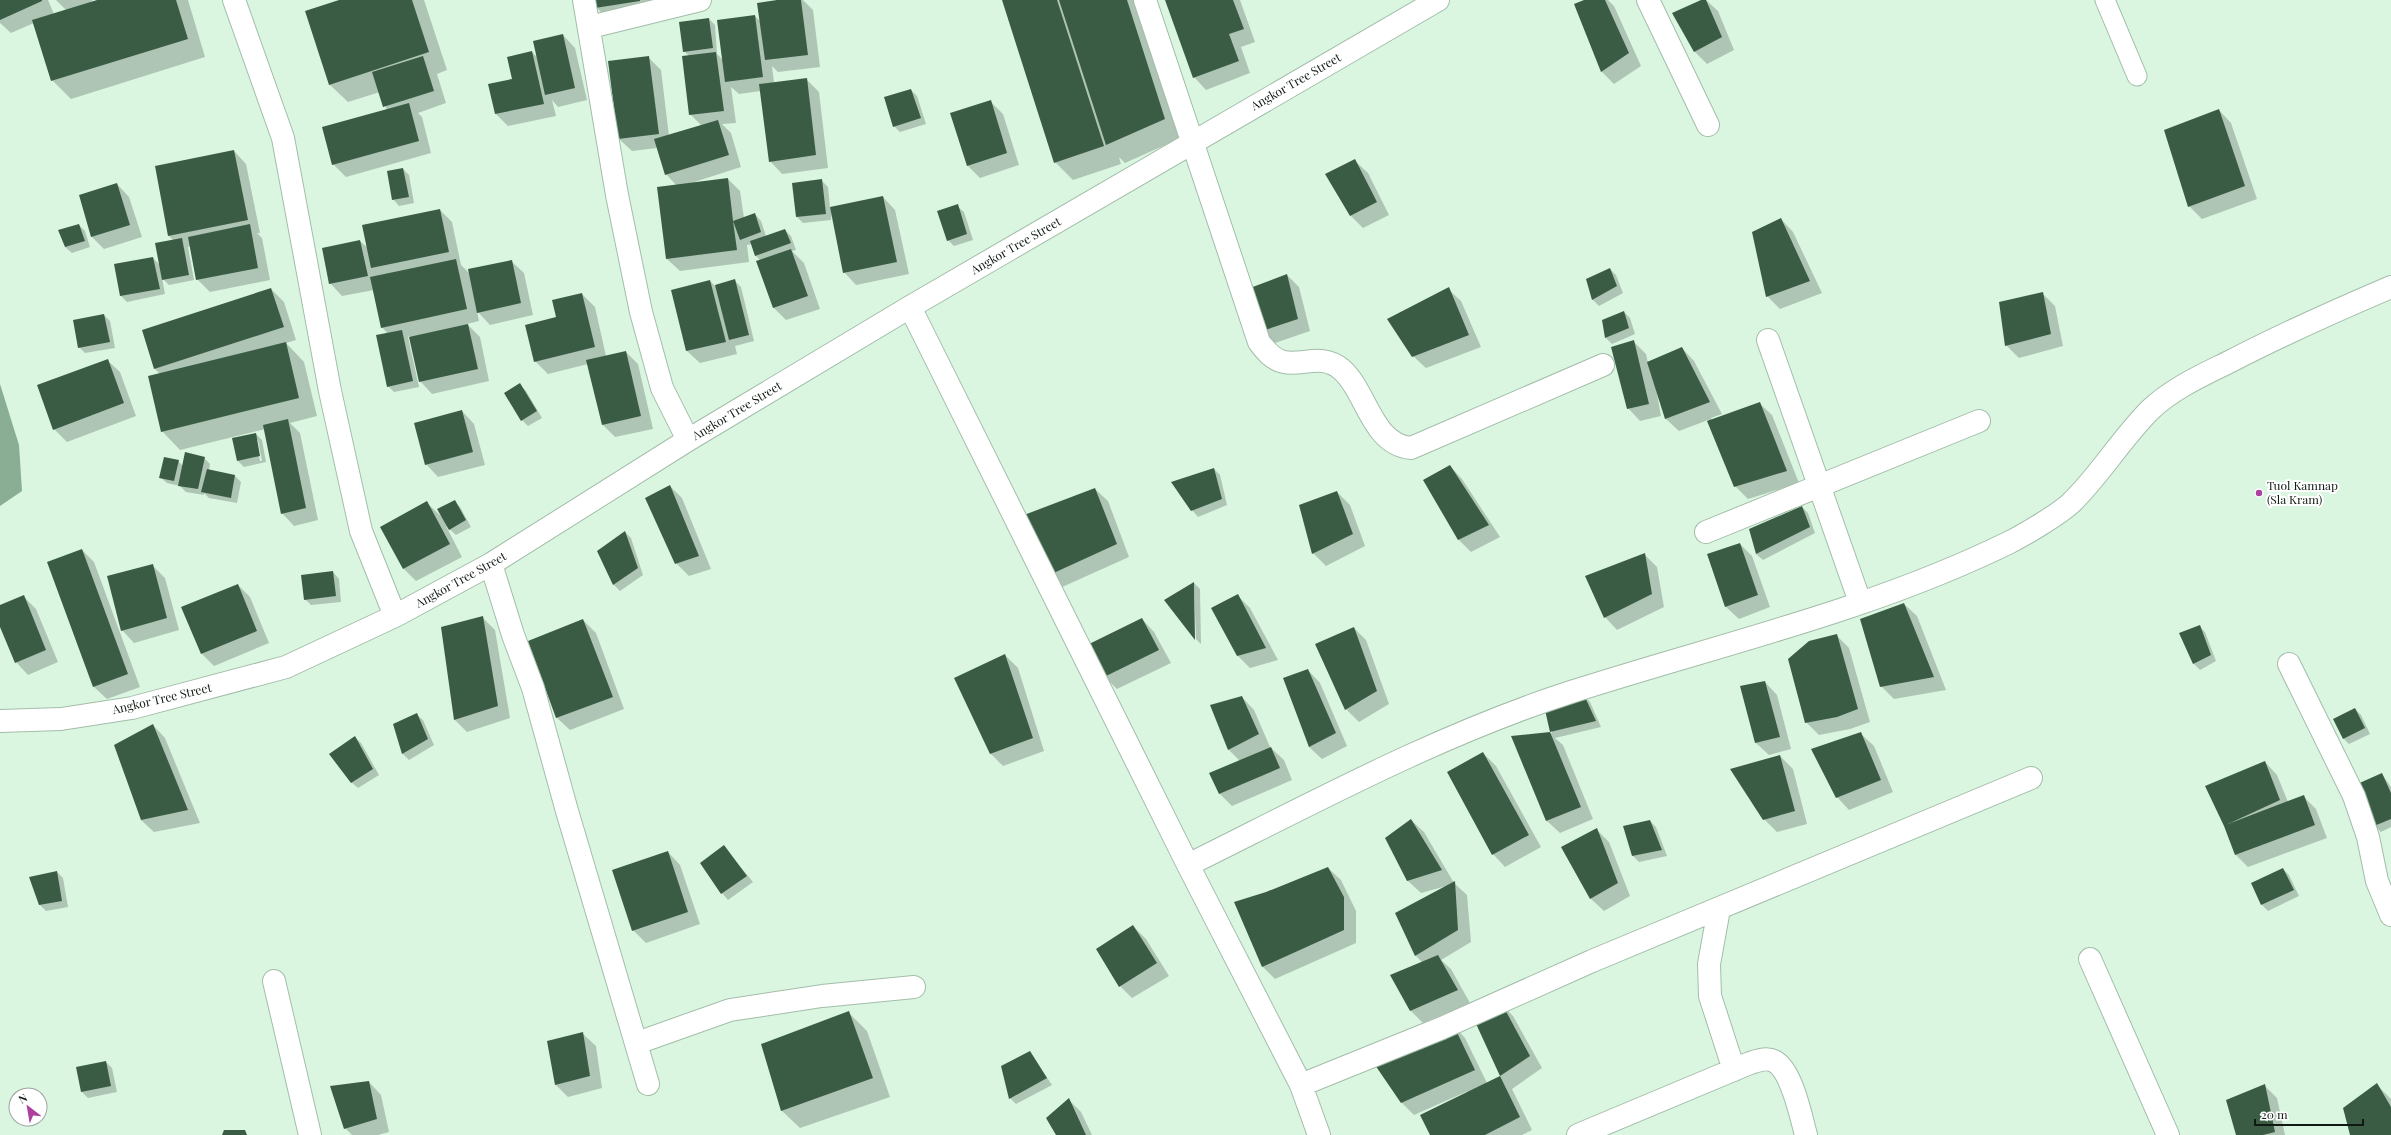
<svg xmlns="http://www.w3.org/2000/svg" width="2391" height="1135" viewBox="0 0 2391 1135" font-family="'Playfair Display',serif">
<rect width="100%" height="100%" fill="#daf6e1"/>
<path fill="#8aae94" d="M0,384L19,445L22,491L0,506Z"/>
<path fill="#0003" fill-rule="evenodd" d="M0,0H48L54,14L66,10L56,0H93L89,3L100,0H188L205,57L71,99L52,80L34,23L11,33L0,23Z
M342,0H424L447,70L437,74L446,103L418,113L422,117L431,153L346,177L333,164L387,110L380,92L348,102L329,84Z
M595,0H691L609,20L596,7Z
M784,0H803L813,10L820,67L778,72L772,66L774,83L806,79L819,92L828,168L782,174L770,161L761,91L739,94L731,87L736,123L722,124L731,133L741,167L691,183L728,179L740,191L744,218L755,214L761,221L766,236L785,230L791,236L796,250L792,251L804,263L820,309L786,320L774,308L758,262L761,261L756,256L752,244L747,245L749,262L680,271L667,259L659,188L677,186L666,174L657,148L632,151L619,139L648,57L661,70L669,136L702,126L690,114L689,56L684,51L709,19L715,25L717,54L723,60L755,16L761,22Z
M1003,0H1139L1183,137L1125,163L1119,157L1121,164L1073,180L1055,162Z
M1166,0H1240L1255,42L1241,47L1250,73L1206,90L1194,77Z
M1587,0H1608L1614,6L1641,66L1614,84L1602,72L1575,5Z
M1703,0H1706L1718,11L1734,50L1707,64L1695,52Z
M563,35L575,48L587,100L558,107L552,100L556,116L508,126L496,114L489,85L513,80L532,52L538,58Z
M911,90L917,96L926,124L900,132L894,126Z
M990,101L1003,114L1019,165L980,178L968,166Z
M2219,110L2231,123L2257,199L2202,219L2189,206Z
M234,151L246,164L260,233H257L262,238L270,280L210,292L197,279L191,246L188,247L194,280L169,285L162,278L165,294L127,302L121,296L115,264L153,258L160,265L173,240L169,236Z
M1355,161L1368,173L1389,215L1363,228L1351,216Z
M403,169L409,175L414,203L399,206L393,199Z
M821,180L828,187L830,208L883,197L895,210L909,274L856,285L844,272L832,208L831,220L803,223L797,217L793,184Z
M117,184L129,197L142,237L104,249L92,237Z
M957,206L964,212L973,240L954,246L948,240Z
M440,210L452,222L461,265L469,273L511,261L524,273L533,315L490,325L477,311L479,321L467,324L480,337L489,381L432,394L420,381L410,336L408,337L419,387L394,392L388,386V334L382,327L374,290L342,296L330,283L360,241L368,248Z
M1781,219L1793,232L1822,293L1780,309L1767,296Z
M79,225L85,231L90,247L72,253L65,247Z
M1610,269L1616,275L1623,293L1599,306L1593,300L1587,280Z
M1287,275L1299,287L1310,331L1272,344L1259,332Z
M710,281L717,288L735,281L741,287L754,341L735,346L737,354L700,363L687,351L672,291Z
M271,289L284,302L296,340L286,343L304,362L317,416L290,423L300,433L318,520L294,526L282,513L265,429L180,450L162,431L160,374L155,369L143,331Z
M1448,289L1461,301L1481,347L1426,368L1413,356Z
M2042,293L2055,306L2063,346L2019,358L2006,345Z
M582,294L595,307L606,356L626,352L638,364L653,429L615,437L603,425L588,364L548,374L535,361L557,318Z
M1624,312L1630,318L1635,334L1612,344L1606,338L1603,321Z
M104,315L110,321L115,348L85,353L79,347Z
M1634,342L1646,354L1648,363L1682,348L1694,361L1722,414L1711,418L1712,420L1759,403L1772,415L1799,483L1748,499L1735,486L1708,420L1679,431L1666,419L1656,388L1661,416L1640,421L1628,408Z
M107,360L120,372L136,416L67,442L54,429Z
M520,385L526,391L542,418L528,426L522,420Z
M462,411L474,424L485,465L438,477L426,464Z
M256,434L262,440L266,462L244,467L238,461ZM256,440H258L262,461H260Z
M204,458L210,464L209,470L235,476L241,482L237,503L209,498L204,493V495L186,492L180,486L167,483L160,477L178,461L183,466Z
M1450,466L1462,479L1500,537L1471,552L1459,540L1424,480Z
M1214,469L1220,475L1227,505L1198,517L1192,510Z
M670,486L682,498L711,569L689,576L676,563Z
M1095,489L1108,501L1129,557L1060,588L1048,576Z
M1337,492L1350,505L1365,546L1326,566L1313,553L1300,506Z
M454,501L460,507L471,527L456,535L446,526L462,557L416,581L404,569L427,503L443,518Z
M1802,507L1808,513L1815,533L1763,560L1756,554Z
M625,532L631,538L643,575L620,591L614,585L598,551Z
M1740,544L1752,556L1770,607L1739,619L1726,607Z
M82,550L94,562L140,687L107,699L94,687L48,563Z
M1645,555L1657,567L1664,607L1617,630L1605,617Z
M152,565L165,578L179,630L134,643L122,630Z
M333,572L339,579L341,602L311,605L305,599Z
M1194,583L1200,589L1201,644L1196,639Z
M238,585L250,597L269,643L214,666L202,654Z
M1237,595L1250,608L1278,660L1250,668L1237,655Z
M24,597L36,609L58,662L28,675L16,662L0,624V607Z
M1904,604L1917,616L1946,690L1894,699L1881,686Z
M482,617L495,630L510,718L467,732L455,720L443,628Z
M1142,619L1154,632L1171,663L1117,689L1105,677Z
M583,620L596,633L624,709L570,730L557,718L529,641Z
M2199,626L2205,632L2216,661L2200,670L2194,664L2181,634Z
M1354,628L1366,640L1389,704L1359,722L1346,709L1317,644Z
M1836,635L1849,648L1870,722L1850,729L1819,735L1806,722Z
M1005,655L1018,668L1044,751L1003,766L991,754Z
M1308,670L1320,683L1347,746L1322,759L1309,747L1284,678Z
M1765,682L1777,695L1791,749L1769,755L1756,743Z
M1584,696L1590,702L1601,727L1555,738L1563,745L1593,819L1560,833L1547,821L1513,737L1552,733L1546,711Z
M1242,697L1254,710L1270,747L1284,760L1292,780L1232,806L1220,794L1211,773L1240,761L1228,749Z
M2355,709L2361,715L2370,734L2349,744L2343,738Z
M416,714L423,720L434,745L409,760L403,754L395,725Z
M153,725L165,738L200,823L154,832L141,820Z
M1861,734L1874,746L1893,792L1849,810L1837,797Z
M355,737L361,743L379,775L358,788L351,782Z
M1483,753L1496,766L1541,847L1505,867L1493,854Z
M1780,756L1793,769L1807,824L1777,832L1764,819Z
M2265,762L2277,775L2288,802L2304,797L2316,809L2327,838L2248,867L2236,855L2225,825Z
M2382,774L2391,787V827L2381,832L2375,826Z
M1411,820L1424,832L1454,883L1467,895L1471,942L1441,960L1451,969L1470,1003L1423,1023L1411,1011L1391,976L1423,963L1416,956L1450,885L1421,893L1408,881Z
M1650,821L1656,827L1667,856L1639,862L1633,856Z
M1596,829L1609,842L1630,896L1604,911L1591,899L1562,848Z
M724,847L753,882L728,900L722,893Z
M668,852L680,865L700,924L646,943L633,930Z
M1328,868L1341,880L1356,911V943L1275,979L1263,967L1266,893Z
M2283,869L2289,875L2299,896L2268,911L2262,905Z
M57,872L63,878L68,907L46,911L40,905L31,878Z
M1133,926L1146,939L1169,976L1132,998L1120,986Z
M1500,1003L1513,1016L1542,1068L1512,1089L1532,1130L1522,1135H1431L1468,1091L1414,1115L1401,1102L1453,1025L1465,1038L1487,1083L1501,1076L1473,1016Z
M848,1012L867,1031L890,1097L800,1128L781,1110Z
M583,1034L596,1046L602,1088L568,1097L556,1085Z
M1030,1052L1052,1085L1016,1104L1010,1098Z
M106,1062L112,1068L117,1092L88,1098L82,1092Z
M369,1082L381,1095L389,1132L378,1135H352L345,1128Z
M2264,1085L2277,1098L2285,1135H2237Z
M2377,1085L2391,1099V1135H2351Z
M1069,1100L1081,1112L1092,1135H1057Z"/>
<path fill="#3b5c44" d="M0,0H42V1L0,20Z
M97,0H176L188,39L51,81L32,20Z
M339,0H412L429,52L329,85L305,11Z
M594,0H640V1L595,8Z
M777,0H801L808,55L765,60L757,3Z
M1002,0H1057L1104,146L1054,163Z
M1059,0H1127L1165,119L1106,145Z
M1165,0H1233L1244,29L1229,34L1239,61L1193,78Z
M1584,0H1605L1629,53L1601,72L1574,4Z
M1701,0H1706L1722,37L1694,52L1672,13Z
M755,15L763,77L725,82L717,20Z
M709,18L713,48L683,52L679,22Z
M563,34L575,88L545,95L533,41Z
M532,51L544,104L495,114L488,84L512,79L507,57Z
M716,52L724,111L689,115L682,56Z
M423,56L434,91L383,107L372,72Z
M649,56L659,134L618,139L608,61Z
M807,78L816,155L769,162L759,84Z
M911,89L921,118L893,127L884,97Z
M991,100L1007,153L967,166L950,113Z
M409,103L419,141L332,165L322,127Z
M2219,109L2245,186L2188,207L2164,130Z
M718,120L729,155L665,175L654,139Z
M234,150L248,220L168,236L155,166Z
M1355,159L1377,202L1350,216L1325,174Z
M403,168L409,197L392,200L387,171Z
M728,178L733,221L755,213L761,232L740,240L733,221L737,250L666,259L657,187Z
M822,179L826,214L796,217L792,183Z
M117,183L130,225L91,237L79,195Z
M883,196L897,262L843,273L830,207Z
M958,204L967,234L947,241L937,211Z
M440,209L449,252L371,268L362,225Z
M1781,218L1810,281L1766,297L1752,232Z
M79,224L85,241L65,247L58,230Z
M250,224L258,268L196,280L188,237Z
M785,229L791,243L755,256L750,241Z
M182,238L189,275L162,280L155,243Z
M360,240L368,276L329,284L322,248Z
M791,249L808,296L773,308L756,261Z
M153,257L160,289L120,296L114,264Z
M456,259L467,309L381,328L370,277Z
M512,260L521,303L477,313L468,269Z
M1610,268L1617,286L1592,300L1586,279Z
M1287,274L1298,319L1259,332L1242,291Z
M735,279L749,335L729,340L715,285Z
M710,280L726,342L686,351L671,290Z
M1449,287L1469,335L1412,357L1387,319Z
M271,288L284,327L154,369L142,330Z
M2043,292L2051,334L2005,346L1999,302Z
M582,293L595,347L534,362L525,325L556,317L552,300Z
M1624,311L1629,328L1605,338L1602,320Z
M104,314L110,342L78,348L73,320Z
M468,324L478,369L419,382L409,337Z
M402,330L413,381L387,387L376,335Z
M1634,340L1649,404L1627,409L1611,347Z
M286,342L299,398L161,432L148,376Z
M1682,347L1710,402L1665,419L1647,362Z
M626,351L641,416L602,425L586,360Z
M108,359L124,403L53,430L37,385Z
M520,383L537,411L521,421L504,393Z
M1760,402L1787,471L1734,487L1707,421Z
M462,410L473,452L425,465L414,423Z
M288,419L306,508L281,514L263,425Z
M256,433L260,456L237,461L232,438Z
M185,452L205,457L198,489L178,486Z
M164,457L179,460L174,481L159,478Z
M1450,465L1489,525L1458,540L1423,480Z
M1214,468L1222,499L1191,511L1171,482Z
M207,469L235,475L231,498L201,492Z
M670,485L699,556L675,564L645,498Z
M1095,488L1117,544L1047,576L1024,515Z
M1337,491L1353,534L1312,554L1299,505Z
M455,500L466,520L449,530L437,509Z
M427,501L450,544L403,569L380,527Z
M1802,506L1810,527L1756,554L1749,529Z
M625,531L638,568L613,585L597,551Z
M1740,543L1758,595L1725,607L1707,554Z
M82,549L128,674L93,687L47,562Z
M1645,553L1652,594L1604,618L1585,576Z
M153,564L167,618L121,631L107,576Z
M333,571L336,596L304,600L301,575Z
M1194,582L1195,640L1164,600Z
M238,584L257,631L201,654L181,607Z
M1238,594L1266,648L1237,656L1211,608Z
M24,595L46,650L15,663L0,627V605Z
M1904,603L1934,677L1880,687L1860,619Z
M483,616L498,706L454,720L441,627Z
M1142,618L1159,650L1104,677L1085,646Z
M583,619L613,697L556,718L528,641Z
M2200,625L2211,655L2193,664L2179,633Z
M1354,627L1377,691L1345,710L1315,644Z
M1837,634L1858,709L1837,717L1805,723L1788,659L1809,641Z
M1005,654L1033,738L990,754L954,678Z
M1308,669L1336,733L1309,747L1283,678Z
M1765,681L1780,737L1755,743L1740,686Z
M1584,695L1596,721L1550,732L1581,807L1546,821L1511,736L1550,732L1545,710Z
M1242,696L1259,734L1228,750L1210,705Z
M2355,708L2365,728L2343,739L2333,719Z
M417,713L428,739L402,754L393,724Z
M153,724L188,810L141,820L114,745Z
M1861,732L1881,780L1836,798L1811,749Z
M355,736L373,769L351,783L329,754Z
M1271,747L1280,768L1219,794L1209,773Z
M1483,752L1529,835L1492,855L1447,772Z
M1780,755L1795,811L1763,820L1730,769Z
M2265,761L2280,800L2228,824L2304,795L2315,825L2235,855L2224,826L2205,786Z
M2382,773L2391,793V819L2374,826L2355,785Z
M1411,819L1442,870L1407,881L1385,838Z
M1650,820L1662,850L1632,856L1623,826Z
M1597,828L1618,883L1590,899L1561,847Z
M724,845L747,876L721,894L700,863Z
M668,851L688,912L632,931L612,870Z
M1328,867L1344,897V930L1262,967L1234,902L1266,892Z
M2283,868L2294,890L2261,905L2251,883Z
M57,871L62,901L39,905L29,877Z
M1455,881L1458,930L1415,956L1395,913Z
M1133,925L1157,963L1119,987L1096,949Z
M1438,955L1458,990L1410,1011L1390,975Z
M1501,1002L1530,1056L1500,1076L1472,1015Z
M849,1011L873,1078L781,1111L761,1044Z
M1453,1024L1475,1070L1401,1103L1375,1065Z
M583,1032L590,1076L555,1085L547,1041Z
M1030,1051L1047,1078L1009,1099L1001,1066Z
M106,1061L111,1086L81,1092L76,1067Z
M1500,1076L1520,1117L1485,1135H1430L1420,1115Z
M369,1081L377,1119L344,1129L330,1086Z
M2377,1083L2391,1107V1135H2350L2343,1108Z
M2265,1084L2275,1132L2263,1135H2236L2226,1100Z
M1069,1098L1086,1135H1056L1046,1118Z
M224,1130H245L247,1135H222Z"/>
<g fill="none" stroke-linecap="round" stroke-linejoin="round">
<defs>
<path id="service" d="M2105,0L2137,76"/>
<path id="minor" d="M234,0L283,138L330,391L361,531L395,616
M584,0L617,195L641,312L662,388L688,440
M1145,0L1259,342C1265,350 1273,360 1284,362C1302,366 1322,353 1341,369C1367,391 1371,444 1411,448L1603,365
M1648,0L1708,125
M590,27L700,0
M910,307L1188,865L1301,1085L1319,1135
M1768,340L1860,602
M1706,532L1979,421
M491,564L513,635L533,688L567,811L648,1084
M2289,664L2354,796L2368,837L2377,881L2391,915
M0,721L61,719L132,708L286,667L395,616L491,564L688,440L910,307L1438,0
M1188,865C1313,803 1438,735 1571,692C1717,645 1869,611 2008,543C2024,535 2058,515 2071,503C2100,475 2121,439 2150,410C2173,388 2203,375 2231,361C2283,334 2337,310 2391,287
M1719,909L1709,964L1710,996L1734,1070
M2090,959L2168,1135
M274,981L310,1135
M637,1043L730,1010L822,996L914,987
M1301,1085L1442,1028L1592,961L2031,778
M1578,1135L1750,1063C1757,1061 1766,1057 1774,1061C1792,1070 1801,1117 1806,1135"/>
</defs>
<use href="#service" stroke="#a3bda9" stroke-width="21"/>
<use href="#minor" stroke="#a3bda9" stroke-width="24"/>
<use href="#service" stroke="#fff" stroke-width="19"/>
<use href="#minor" stroke="#fff" stroke-width="22"/>
</g>
<circle fill="#ad409f" stroke="#fff" stroke-width="1.5" cx="2259" cy="493" r="4"/>
<g text-anchor="middle" stroke-width="4" stroke-linejoin="round" paint-order="stroke">
<g font-size="12" fill="#101a12" stroke="#fff">
<text transform="translate(1296 82) rotate(-30)" y="4">Angkor Tree Street</text>
<text transform="translate(1016 246) rotate(-30)" y="4">Angkor Tree Street</text>
<text transform="translate(737 411) rotate(-31)" y="4">Angkor Tree Street</text>
<text transform="translate(461 580) rotate(-29)" y="4">Angkor Tree Street</text>
<text transform="translate(162 699) rotate(-13)" y="4">Angkor Tree Street</text>
</g>
<g font-size="12" fill="#101a12" stroke="#fff" text-anchor="start">
<text x="2267" y="490">Tuol Kamnap<tspan x="2267" dy="14">(Sla Kram)</tspan></text>
</g>
</g>
<g transform="translate(28 1107) rotate(329)"><circle r="19" fill="#ffffff" stroke="#9fa3a0"/>
<path d="M0-3L7 15L0 10L-7 15Z" fill="#ad409f"/>
<text y="-6" font-size="11" font-weight="bold" text-anchor="middle" fill="#101a12">N</text>
</g>
<path d="M2255 1119v6h108v-6" fill="none" stroke="#101a12" stroke-width="2"/>
<text x="2261" y="1119" font-size="12" fill="#101a12" stroke="#ffffff" stroke-width="3" paint-order="stroke">20 m</text>
</svg>
